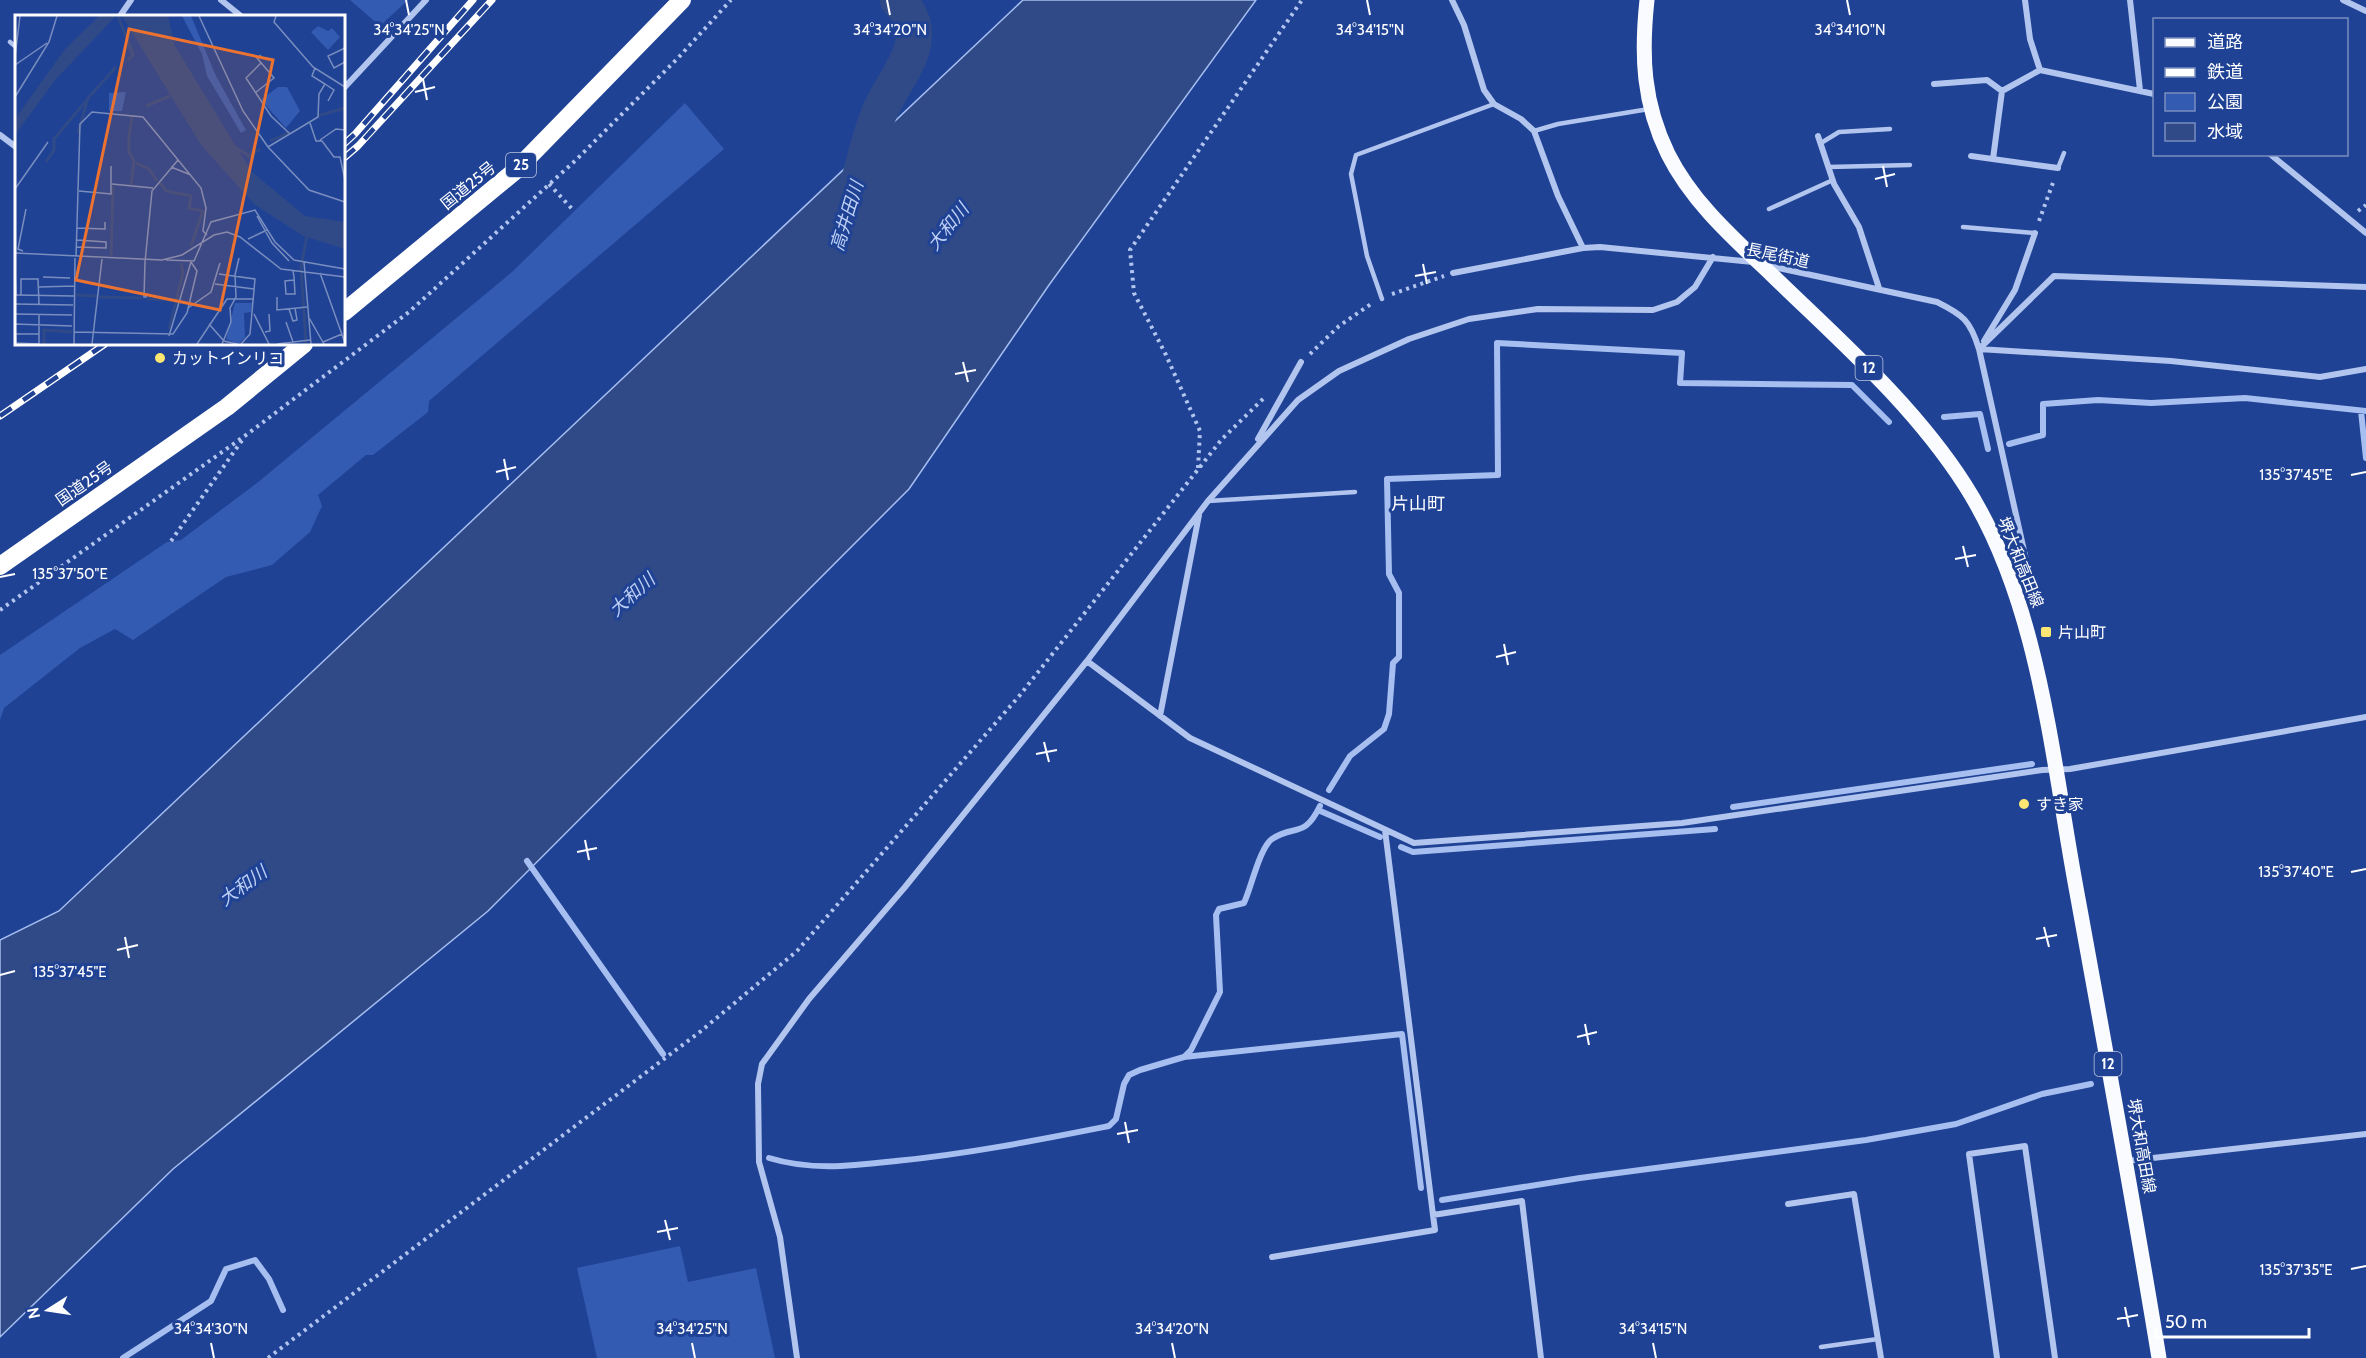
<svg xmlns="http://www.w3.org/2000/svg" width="2366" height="1358" viewBox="0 0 2366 1358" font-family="Cabin,'Noto Sans JP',sans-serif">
<rect width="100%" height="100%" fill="#1f4295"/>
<path fill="#335bb2" d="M350,0H408L380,26Z
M685,103L724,149L429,401L428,412L373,455H366L318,495L322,506L310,532L272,565L226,577L133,640L115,629L80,648L4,708L0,720V655L167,542L181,540L257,483L512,272Z
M680,1246L688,1282L756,1268L775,1358H597L577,1268Z"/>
<path fill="#304a88" stroke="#a6bef0" stroke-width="1.5" d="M1023,0H1256L1049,285L909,489L488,911L173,1169L0,1337V940L59,911Z"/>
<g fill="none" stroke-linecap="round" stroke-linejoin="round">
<path stroke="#a6bef0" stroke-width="6" d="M2361,411L2366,458
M1944,417L1980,414L1988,449
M2009,444L2043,435V404L2098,400L2151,403L2245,398L2366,411
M1329,790L1350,756L1384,729L1389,714L1393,663L1399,657V593L1389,574L1387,479L1498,475L1497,343L1682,353L1680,383L1852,385L1889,422
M1733,807L2032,764
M1318,810L1380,837
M1401,847L1413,852L1715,829
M527,861L663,1054
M1184,1057L1191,1050L1220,992L1216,915L1219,909L1244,903C1251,888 1260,847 1272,839C1295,824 1304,839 1320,806
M769,1158C812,1171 851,1166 896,1161C968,1154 1038,1140 1109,1126L1116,1119L1124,1084L1129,1075L1140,1070L1184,1057L1402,1034L1421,1188
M1442,1200L1580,1178L1866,1140L1956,1124L2042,1094L2091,1084
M123,1358L211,1301L226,1269L255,1260L269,1279L283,1310"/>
<path stroke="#304a88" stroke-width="36" d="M856,191C864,165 869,136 880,111C897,73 936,38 898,0"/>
<path stroke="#b2c5ee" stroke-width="4" stroke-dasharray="3 4.5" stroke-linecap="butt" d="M549,184L574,211
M2358,211L2366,205
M2039,221L2054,180
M1392,294L1444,276
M1310,354L1339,326L1371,304
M1198,468L1200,431L1166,355L1134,293L1130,250L1302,0
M171,541L243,439
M0,610L246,435L409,312L577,159L678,58L731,0
M268,1358L701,1031L797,951L1020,695L1222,439L1265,397"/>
<path stroke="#b2c5ee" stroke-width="4.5" d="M10,42L16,47
M1534,131L1558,124L1649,109
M1821,143L1839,132L1890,129
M1829,167L1910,165
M2058,168L2064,153
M1769,209L1833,180
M1963,227L2035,233
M1382,299L1367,256L1351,174L1356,155L1494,104
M1208,501L1355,492
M1821,1347L1878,1339"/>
<path stroke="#b2c5ee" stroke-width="6" d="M221,0L241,16
M1452,0L1464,25L1484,90L1494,104L1521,119L1534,131L1558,196L1583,248L1600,247L1753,262
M2025,0L2030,39L2040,70
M2130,0L2140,90
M2343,0L2366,11
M120,16L131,0
M1934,84L1987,80L2002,91L2040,70L2154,94
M344,88L426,0
M0,135L16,147
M1818,136L1834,184L1859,227L1879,288
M2270,154L2366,233
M1971,156L2058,168
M1993,159L2002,91
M1769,266L1937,302C1963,315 1970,320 1979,349L2029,573L2013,583
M1453,273L1583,248
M1984,341L2015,290L2035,233
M1979,349L2054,276L2366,287
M1979,349L2171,361L2320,377L2366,369
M1258,439L1301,362
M1087,661L1190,738L1414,843L1682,823L2042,770L2070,769L2366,717
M1160,716L1199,515
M1385,830L1433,1215
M2126,1161L2366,1134
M1788,1204L1854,1194L1881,1358
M1272,1257L1435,1230L1433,1215L1522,1201L1541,1358
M797,1358L780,1237L759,1162L758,1084L762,1064L809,999L905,887L1087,661L1208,501L1298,400L1339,371L1409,339L1469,319L1538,309L1653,310L1677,302L1695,287L1713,257
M1997,1358L1969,1154L2025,1146L2055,1358"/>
<path stroke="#fafbff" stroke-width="15" d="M1647,0C1641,56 1643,103 1668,154C1692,202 1733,238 1771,274C1840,341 1913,404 1965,485C2038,599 2051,750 2075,882C2104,1041 2133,1199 2159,1358"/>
<path stroke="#fff" stroke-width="18" d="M344,312L515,171L682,0
M0,566L227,407L304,344"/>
<defs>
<path id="rail" d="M344,144L355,134L473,0
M344,158L358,146L492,0
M0,416L105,344"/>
</defs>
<use href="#rail" stroke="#fff" stroke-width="7"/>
<use href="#rail" stroke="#1f4295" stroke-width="4.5" stroke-dasharray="14" stroke-linecap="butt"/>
</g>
<path fill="none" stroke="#fff" stroke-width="2" d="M406,0L409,15M887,0L890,15M1367,0L1370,15M1847,0L1850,15M423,79L427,100M415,92L435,87M1883,166L1887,187M1875,179L1895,174M1423,264L1427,284M1415,276L1436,272M963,362L968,382M955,374L976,370M504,459L508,480M496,472L516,467M2351,475L2366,472M1963,546L1968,567M1955,559L1976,555M0,577L15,574M1504,644L1508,665M1496,657L1516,652M1044,742L1049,762M1036,754L1057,750M585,840L589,860M577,852L597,848M2351,872L2366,869M2044,927L2049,947M125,937L129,958M2036,939L2057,935M117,950L138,945M0,975L15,971M1585,1024L1589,1045M1577,1037L1597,1032M1125,1122L1129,1143M1117,1134L1138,1130M665,1220L670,1240M657,1232L678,1228M2351,1269L2366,1266M2125,1307L2129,1327M2117,1319L2138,1315M211,1343L214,1358M692,1343L695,1358M1172,1343L1175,1358M1653,1343L1656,1358"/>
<g fill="#fce772" stroke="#1f4295" stroke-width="2">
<circle cx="160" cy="358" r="6"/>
<rect x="2040" y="626" width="12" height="12" rx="3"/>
<circle cx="2024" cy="804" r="6"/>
</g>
<g text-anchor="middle" stroke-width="6" stroke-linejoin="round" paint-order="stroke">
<g fill="#1f4295" stroke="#bcc6df" stroke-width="1.5">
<rect x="506" y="153" width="30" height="24" rx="4.5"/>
<rect x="1855.5" y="356" width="27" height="24" rx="4.5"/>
<rect x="2094.5" y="1052" width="27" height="24" rx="4.5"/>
</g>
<g font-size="15" font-weight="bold" fill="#fff">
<text x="521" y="170">25</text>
<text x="1869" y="373">12</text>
<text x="2108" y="1069">12</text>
</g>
<g font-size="16" fill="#fff" stroke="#1f4295">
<text transform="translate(468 185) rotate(-39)" y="6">国道25号</text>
<text transform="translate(1778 255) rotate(12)" y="6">長尾街道</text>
<text transform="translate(84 483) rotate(-35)" y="6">国道25号</text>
<text transform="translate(2021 562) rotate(68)" y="6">堺大和高田線</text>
<text transform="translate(2142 1146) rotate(80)" y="6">堺大和高田線</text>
</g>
<g font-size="16" fill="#fff" stroke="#1f4295" text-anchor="start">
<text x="172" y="364">カットインリコ</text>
<text x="2058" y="638">片山町</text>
<text x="2036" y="810">すき家</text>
</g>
<g font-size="18" font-style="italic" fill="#bed0f5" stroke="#1f4295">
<text transform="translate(847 216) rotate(-73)" y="6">高井田川</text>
<text transform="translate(948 227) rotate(-51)" y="6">大和川</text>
<text transform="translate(632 595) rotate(-42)" y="6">大和川</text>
<text transform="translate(243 886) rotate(-36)" y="6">大和川</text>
</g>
<g font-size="18" fill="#fff" stroke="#1f4295">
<text x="1418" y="510">片山町</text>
</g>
</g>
<g transform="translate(15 15)">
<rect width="330" height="330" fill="#1f4295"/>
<path d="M167,1H176L201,61L231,115L226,118L192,61L187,39ZM303,11L313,16L317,13L325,22L313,35L296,17ZM263,72H272L285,96L271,113L246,85ZM111,77L107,96H94V78ZM220,288H237L236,297L229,298L230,323L223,329L211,324Z" fill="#335bb2"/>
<path d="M84,1H101L41,64L0,120L2,101L50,34ZM107,1H153L160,31L236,156L290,201L330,207V234L288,221L239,189L186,130Z" fill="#304a88"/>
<path fill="none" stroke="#304a88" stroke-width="3" d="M103,1L118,40L113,45M131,91L155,81M302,101L330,93M63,118L73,83L101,52M255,126L275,117M220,132L234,141L245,134M31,147L39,135V124L71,86M121,148L134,154L142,166M145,168L151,176L176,181L174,193L188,196L176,231M116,170L119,146L114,137V121L117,101M96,241L98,171M61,280L82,281M84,282L127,283M132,284L160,285M154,314L168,258L166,248M29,329V315L57,317M291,329L286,252L292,220"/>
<path fill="none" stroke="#798ebf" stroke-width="1.5" d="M184,1L228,96L253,132L294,175L330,187M261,1L259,7L298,52L330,72M330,33L313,41L319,53L330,47M0,42L5,1M246,48L231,63L256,101L274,118M0,50L32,28M310,69L319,75L313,86M240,78L259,63L242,43L246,40M0,82L34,27L42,1M295,108L301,126H307L319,142H325L330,165M305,125L321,114L330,115M253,132L303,102L304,79L310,69L297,61L300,53M156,152L176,160M97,169L138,173M0,174L33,127M64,176L96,179V151M242,201L257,228L274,246M62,213L90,214V207M233,224L252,215M62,232L91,233V227L62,225M8,236L3,234L11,194M0,238L147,245L167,240L199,220L212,217L225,222L266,254L330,262M61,242L65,109L77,97L128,102L186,173L191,193L188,216L192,220M151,245L179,246L196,207L240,195L260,227L279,245L330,254M289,247L296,329M0,254L1,280M278,256L279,262L280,279H271L270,266L279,265M305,258L330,328M204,259L240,264L235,319L226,329M28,262L55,263M200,269L239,274M24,272L59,271M0,280L59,281M6,280V264H23L24,289M132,282H129L130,247L137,176L163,145M262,282V295L292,292M0,289L58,290M173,293L196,277L205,248M274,294L278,306L282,305L280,293M0,299L57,300M239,299L254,329M293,301L309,329M271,307L278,327M0,309L57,311M0,309L1,328M194,309L209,326L222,329M59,317L158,319L172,298L182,256L176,247M250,317L255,316L254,299M0,319H24M154,321L176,247M308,327L327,319M0,328L24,329V299M59,329L60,243M77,329L87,244M182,329L212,284H239M207,329L216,307L215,293L221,282L220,260L224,243M262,329L295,325"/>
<path fill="#eb7230" fill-opacity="0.15" stroke="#eb7230" stroke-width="3" d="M114,14L258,45L205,295L61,265Z"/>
<rect width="330" height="330" fill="none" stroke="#fff" stroke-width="3"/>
</g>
<g font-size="15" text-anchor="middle" fill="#fff" stroke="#1f4295" stroke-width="6" stroke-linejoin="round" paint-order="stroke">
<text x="409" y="35">34°34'25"N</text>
<text x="890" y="35">34°34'20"N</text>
<text x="1370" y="35">34°34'15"N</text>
<text x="1850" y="35">34°34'10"N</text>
<text x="2296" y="480">135°37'45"E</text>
<text x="70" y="579">135°37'50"E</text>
<text x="2296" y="877">135°37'40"E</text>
<text x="70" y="977">135°37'45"E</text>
<text x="2296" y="1275">135°37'35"E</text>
<text x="211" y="1334">34°34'30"N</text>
<text x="692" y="1334">34°34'25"N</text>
<text x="1172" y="1334">34°34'20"N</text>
<text x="1653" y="1334">34°34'15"N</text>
</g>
<rect x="2153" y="18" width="195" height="138" fill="#1f4295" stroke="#798ebf" stroke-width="1.5"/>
<rect x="2165" y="38" width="30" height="9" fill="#fafbff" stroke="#798ebf" stroke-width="1.5"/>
<text x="2207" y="48" font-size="18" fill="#ffffff">道路</text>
<rect x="2165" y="68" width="30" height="9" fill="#ffffff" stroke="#798ebf" stroke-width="1.5"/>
<text x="2207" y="78" font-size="18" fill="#ffffff">鉄道</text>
<rect x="2165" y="93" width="30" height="18" fill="#335bb2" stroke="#798ebf" stroke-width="1.5"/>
<text x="2207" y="108" font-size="18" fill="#ffffff">公園</text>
<rect x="2165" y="123" width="30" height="18" fill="#304a88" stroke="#798ebf" stroke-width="1.5"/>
<text x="2207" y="138" font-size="18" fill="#ffffff">水域</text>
<g transform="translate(48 1310) rotate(258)" stroke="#1f4295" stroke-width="4.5" paint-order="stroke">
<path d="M0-4.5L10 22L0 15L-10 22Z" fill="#ffffff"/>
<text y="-9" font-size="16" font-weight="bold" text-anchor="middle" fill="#ffffff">N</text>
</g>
<path d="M2156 1328v9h153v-9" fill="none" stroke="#ffffff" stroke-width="3"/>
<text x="2165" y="1328" font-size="18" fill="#ffffff" stroke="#1f4295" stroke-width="4.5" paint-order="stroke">50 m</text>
</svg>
